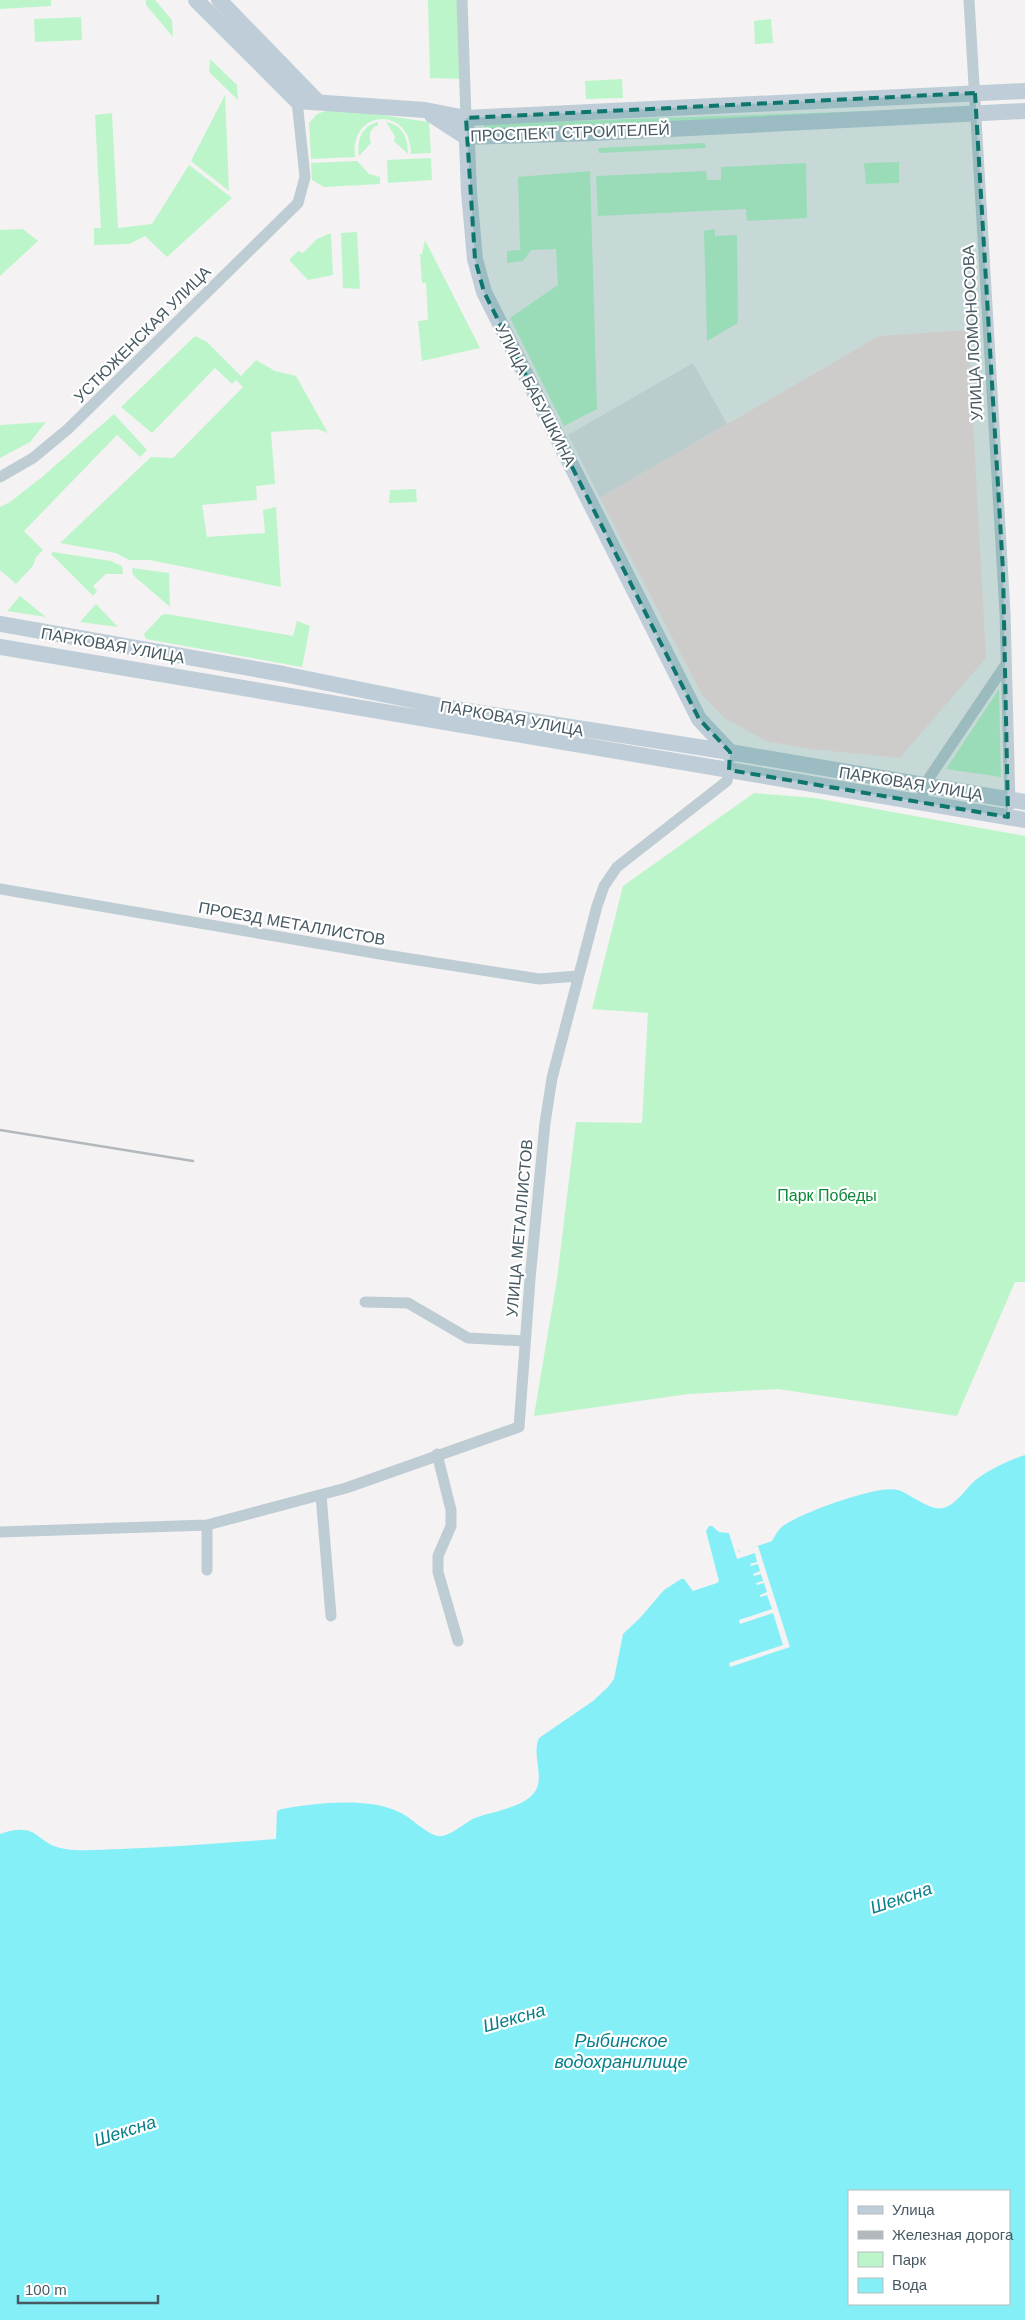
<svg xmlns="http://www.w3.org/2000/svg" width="1025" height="2320" viewBox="0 0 1025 2320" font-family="Arial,sans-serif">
<rect width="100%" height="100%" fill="#f4f2f2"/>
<path fill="#e5e2e4" d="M693,363L727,424L600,498L568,435Z"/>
<path fill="#fee2e3" d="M968,330L986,658L900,758L810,749L766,741L724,718L702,695L600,498L879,336Z"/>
<path fill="#bdf5cb" d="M0,0H51V6L0,9Z
M146,0H155L172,20L173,37L146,5Z
M428,0H462L465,79L430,78Z
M81,17L82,40L35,42L34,19Z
M771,19L773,43L755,44L754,21Z
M210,59L237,85L238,100L209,72Z
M622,79L623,98L586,99L585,81Z
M225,95L229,191L191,161Z
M334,108L429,122L431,153L411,154C411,105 349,109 355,157L311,159L309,123L317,114Z
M869,111L483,134L484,124Z
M112,113L118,228L152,224L189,165L232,198L167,257L145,236L129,244L94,245V228H101L95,115Z
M378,122V125C370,128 368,136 371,143L359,156C357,141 361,126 378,122Z
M386,122C403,125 408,138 408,154L394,141L395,136Z
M705,143L706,148L599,153L598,148Z
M431,158L432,180L388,183L387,160Z
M357,161L369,174L380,177V184L324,187L312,180L311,163Z
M899,162V183L866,184L864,163Z
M806,163L807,218L747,221L746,209L598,216L596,176L706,171L707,180H721V167Z
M590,171L597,409L564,426L510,318L558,285L556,249L531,250L523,261L507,263V251L520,250L518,177Z
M23,229L38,241L0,276V230Z
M715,229V236L737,235L738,323L707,341L704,231Z
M357,232L360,289L343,288L341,233Z
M328,234H331L333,275L308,280L289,260L298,251L303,253L317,239Z
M425,240L480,348L422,361L418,321L428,320L426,283H422L420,254H422Z
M195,336L207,342L241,376L256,360L275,371L296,376L328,433L317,429L271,432L275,484L256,486L257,500L202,505L207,537L265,533L263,510L276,507L281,587L150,560H129L116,553L60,543L151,457L173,458L243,387L236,380L232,384L215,368L152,433L121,407Z
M114,414L147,450L140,457L117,435L24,531L43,550L36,557L33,566L16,584L0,570V507L10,502L42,477Z
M46,422L30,442L0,458V425Z
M416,489L417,502L389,503L390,490Z
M53,552L111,561L122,566L123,574H106L93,586L97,591L93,596L51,554Z
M132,568L169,573L170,607L133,575Z
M20,596L46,617L7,611Z
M96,604L118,627L80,622Z
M167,614L293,636L297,621L310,626L302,667L146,639L144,634L162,615Z
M999,689L1001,777L946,769Z
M754,793L815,798L1025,836V1282H1015L957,1416L778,1389L688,1394L534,1416L557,1279L576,1122L642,1123L648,1013L592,1009L623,886Z"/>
<path fill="#85eff7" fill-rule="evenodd" d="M1025,1455V2320H0V1834C41,1820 34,1845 66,1849C84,1852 102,1849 120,1849C172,1847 224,1843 276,1839L277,1811L282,1809C316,1803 367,1797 399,1812C411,1817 426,1834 438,1836C449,1838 465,1822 475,1818C493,1811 522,1808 534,1793C546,1777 531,1757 539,1738L593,1701L608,1687L614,1679L623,1634L640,1618L664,1590L681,1579H684L693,1591L717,1583L719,1581L706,1531L709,1526H712L719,1532L729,1533L740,1552L772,1541C776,1534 779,1528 786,1524C804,1512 879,1484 898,1490C911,1494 929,1511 943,1508C957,1505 966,1487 977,1479C990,1469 1010,1460 1025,1455ZM849,2191H1009V2304H849Z"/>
<path fill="#f4f2f2" d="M728,1530L735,1539L739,1552L758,1546L790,1647L730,1667L729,1663L783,1645L773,1613L740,1624L739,1620L772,1609L767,1595L760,1597V1595L767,1592L764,1583L757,1585L756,1583L763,1581L761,1574L754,1576L753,1574L760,1571L758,1564L751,1566L750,1564L757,1562L755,1553L737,1559Z"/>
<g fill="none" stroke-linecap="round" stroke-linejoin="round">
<path stroke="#beccd3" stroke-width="11" d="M462,0L466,118
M969,0L1005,613L1010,805
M0,477L33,458L68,429L298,203L305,177L297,101
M921,802L925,784L1006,664
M0,889L386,955L539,979L578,976
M365,1302L408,1303L468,1338L525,1341
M437,1454L451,1510V1526L438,1556V1572L458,1641
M321,1495L331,1616
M207,1525V1570
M0,1532L207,1525L346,1488L519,1427L530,1279L545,1123L552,1078L597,906L604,886L617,867L727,781L729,770"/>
<path stroke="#becdd7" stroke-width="16" d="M196,0L297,101L425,110L466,118L1025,91
M219,0L318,102
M432,115L466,137L592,133L1025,111
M466,118L469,192L475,259L484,292L699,719L730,752V755
M0,624L283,674L456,709L730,752L1025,802
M0,647L1025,820"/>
<path stroke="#b3b8bd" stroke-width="2.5" d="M0,1130L193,1161"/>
</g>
<path fill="#0f766e" fill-opacity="0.2" stroke="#0f766e" stroke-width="4" stroke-dasharray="10 6" stroke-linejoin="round" d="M975,93L1003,571L1008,817L729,770L730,752L699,719L484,292L475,259L466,118Z"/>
<g text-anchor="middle" stroke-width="4.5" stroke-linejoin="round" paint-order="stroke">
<g font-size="16" fill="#475962" stroke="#fff">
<text transform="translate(570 132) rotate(-2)" y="6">ПРОСПЕКТ СТРОИТЕЛЕЙ</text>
<text transform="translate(972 333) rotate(-93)" y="6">УЛИЦА ЛОМОНОСОВА</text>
<text transform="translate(142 334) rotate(-45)" y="6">УСТЮЖЕНСКАЯ УЛИЦА</text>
<text transform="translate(536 395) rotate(63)" y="6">УЛИЦА БАБУШКИНА</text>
<text transform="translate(113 645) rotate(10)" y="6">ПАРКОВАЯ УЛИЦА</text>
<text transform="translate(512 718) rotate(10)" y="6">ПАРКОВАЯ УЛИЦА</text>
<text transform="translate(911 783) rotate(9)" y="6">ПАРКОВАЯ УЛИЦА</text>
<text transform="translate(292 923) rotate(10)" y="6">ПРОЕЗД МЕТАЛЛИСТОВ</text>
<text transform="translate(519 1228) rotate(-85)" y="6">УЛИЦА МЕТАЛЛИСТОВ</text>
</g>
<g font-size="16" fill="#0c8939" stroke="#fff">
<text x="827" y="1201">Парк Победы</text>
</g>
<g font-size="18" font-style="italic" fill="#057f89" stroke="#fff">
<text transform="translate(901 1898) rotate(-19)" y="6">Шексна</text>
<text transform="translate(514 2018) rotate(-16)" y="6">Шексна</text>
<text x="621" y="2047">Рыбинское<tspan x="621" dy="21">водохранилище</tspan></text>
<text transform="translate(125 2131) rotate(-18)" y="6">Шексна</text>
</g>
</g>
<rect x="848" y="2190" width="162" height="115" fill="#ffffff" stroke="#b5bdc0"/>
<rect x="858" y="2206" width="25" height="8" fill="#becdd7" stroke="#b5bdc0"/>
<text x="892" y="2215" font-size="15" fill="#475962">Улица</text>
<rect x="858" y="2231" width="25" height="8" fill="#b3b8bd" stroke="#b5bdc0"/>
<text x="892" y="2240" font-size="15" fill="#475962">Железная дорога</text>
<rect x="858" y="2252" width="25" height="15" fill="#bdf5cb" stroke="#b5bdc0"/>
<text x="892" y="2265" font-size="15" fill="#475962">Парк</text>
<rect x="858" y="2278" width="25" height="15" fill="#85eff7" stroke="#b5bdc0"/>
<text x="892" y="2290" font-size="15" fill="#475962">Вода</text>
<path d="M18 2295v8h140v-8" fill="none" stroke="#475962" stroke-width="2.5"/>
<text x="25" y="2295" font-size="15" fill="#475962" stroke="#ffffff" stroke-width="4" paint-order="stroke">100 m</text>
</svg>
